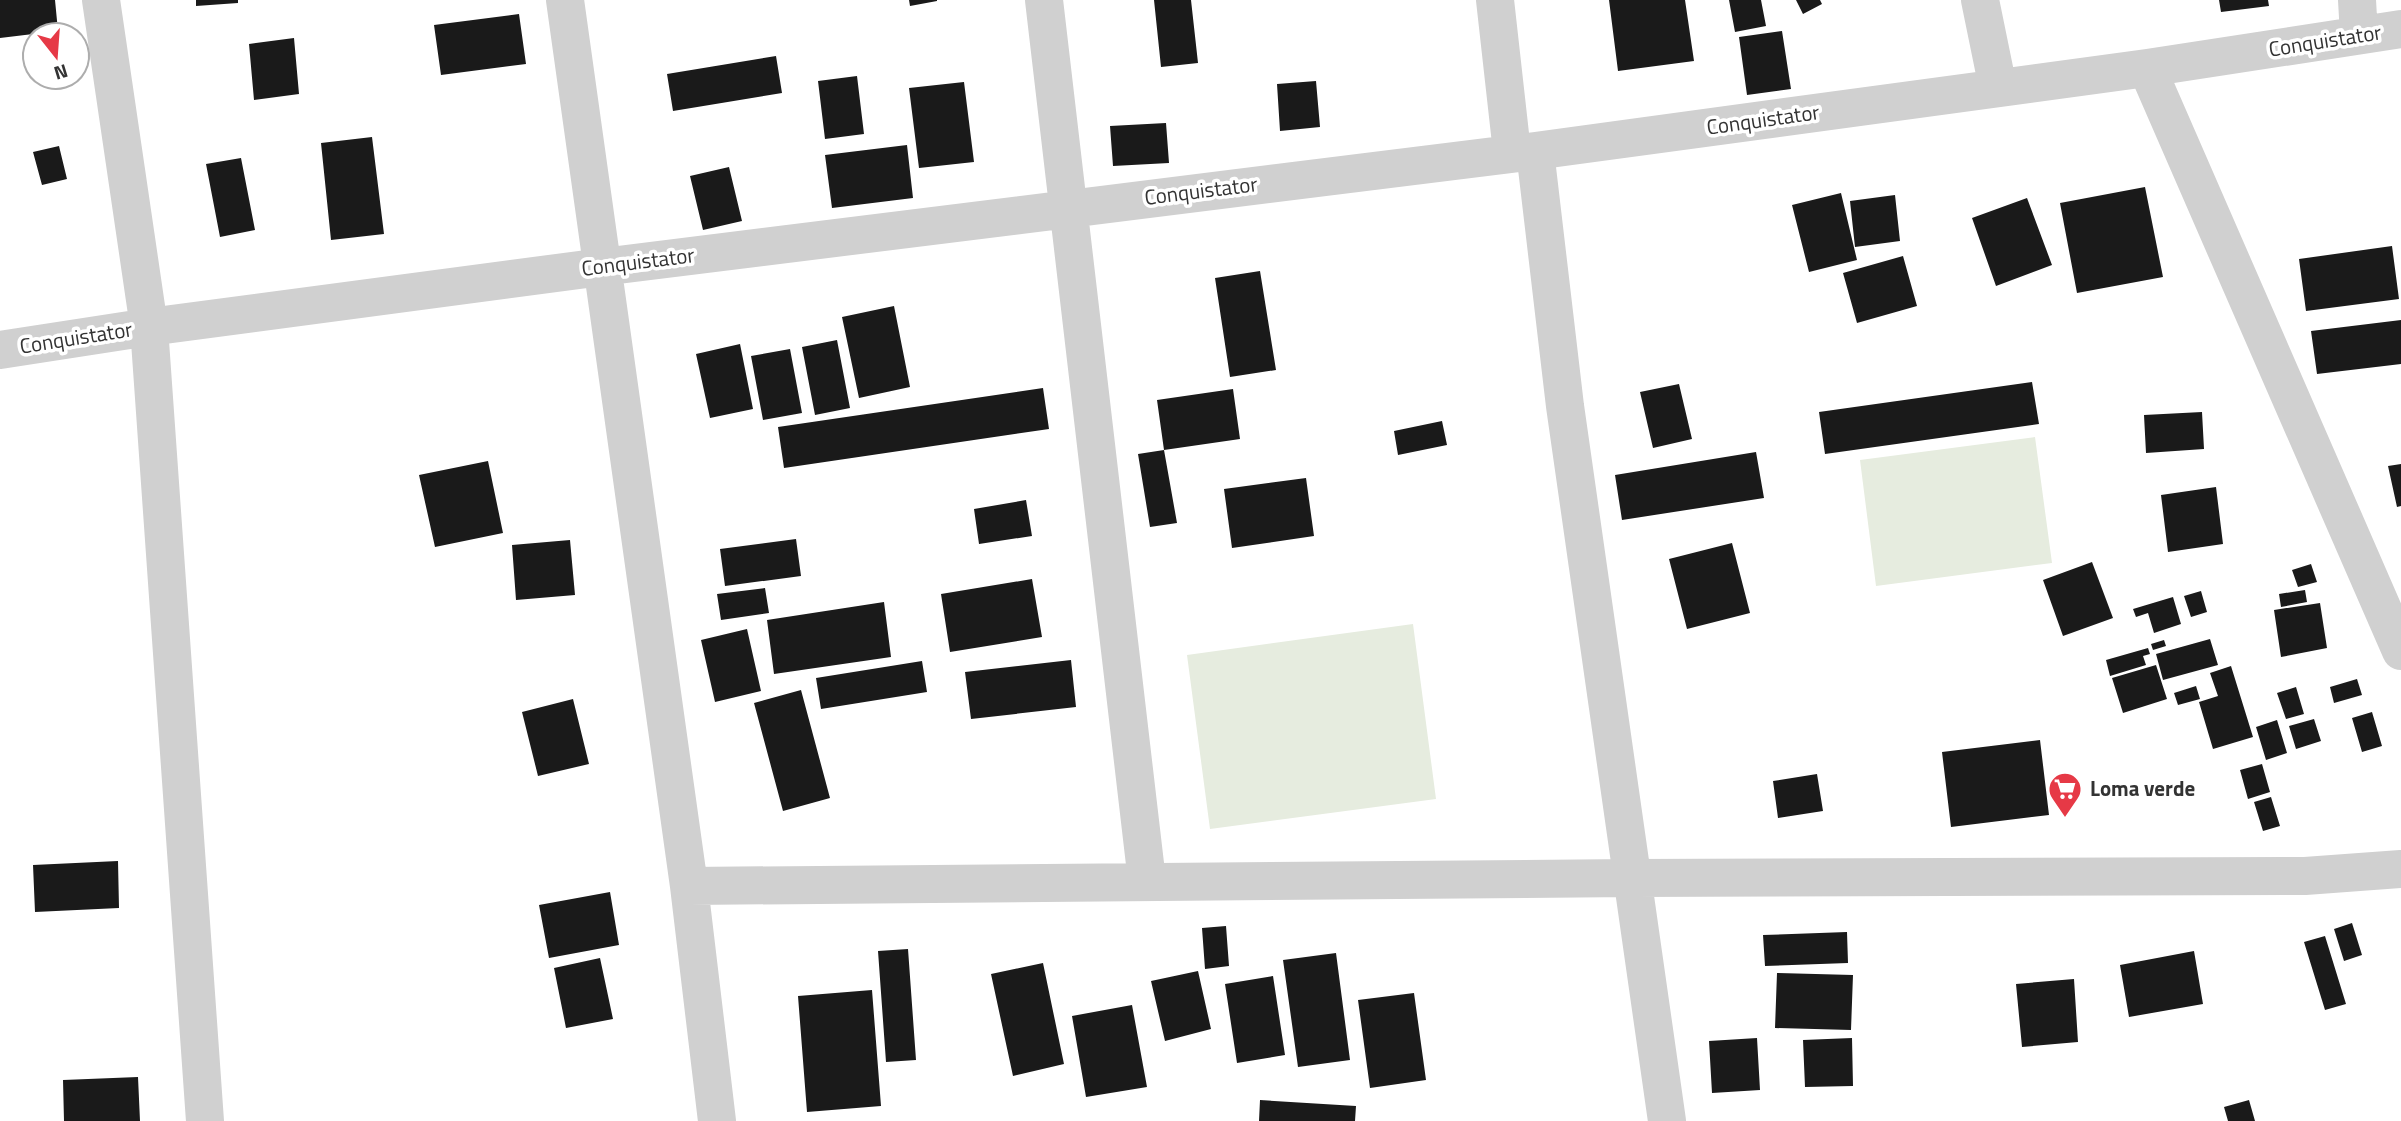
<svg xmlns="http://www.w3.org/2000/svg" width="2401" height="1121" viewBox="0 0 2401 1121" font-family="'Titillium Web',sans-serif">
<rect width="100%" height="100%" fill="#fff"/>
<path fill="#e6ecdf" d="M2035,437L2052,563L1876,586L1860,460Z
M1413,624L1436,799L1210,829L1187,655Z"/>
<path fill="#1a1a1a" d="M0,0H55L58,31L0,38Z
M196,0H238V3L196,6Z
M909,0H937V1L910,6Z
M1154,0H1191L1198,63L1161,67Z
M1609,0H1685L1694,61L1618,71Z
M1729,0H1761L1766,26L1735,32Z
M1796,0H1820L1822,4L1803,14Z
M2219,0H2268L2269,6L2221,12Z
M519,14L526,64L441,75L434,25Z
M1782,31L1791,89L1747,95L1739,37Z
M294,38L299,94L254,100L249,44Z
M776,56L782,93L673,111L667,74Z
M857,76L864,134L825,139L818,81Z
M1316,81L1320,127L1280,131L1277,84Z
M964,82L974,162L919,168L909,88Z
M1166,123L1169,163L1113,166L1110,126Z
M372,137L384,234L331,240L321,143Z
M907,145L913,198L832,208L825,155Z
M59,146L67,179L42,185L33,152Z
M241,158L255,230L220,237L206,164Z
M729,167L742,221L703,230L690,176Z
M2145,187L2163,277L2077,293L2060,203Z
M1841,193L1857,260L1809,272L1792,205Z
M1895,195L1900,241L1855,247L1850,201Z
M2027,198L2052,265L1996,286L1972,218Z
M2392,246L2399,299L2306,311L2299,259Z
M1903,256L1917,306L1857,323L1843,273Z
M1260,271L1276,370L1230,377L1215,278Z
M894,306L910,387L859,398L842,317Z
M2401,320V364L2317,374L2311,331Z
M837,340L850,408L815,415L802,347Z
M740,344L753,409L710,418L696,354Z
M790,349L802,413L763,420L751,356Z
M2032,382L2039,424L1825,454L1819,412Z
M1679,384L1692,439L1653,448L1640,392Z
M1043,388L1049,429L784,468L778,427Z
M1233,389L1240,439L1164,450L1177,523L1150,527L1138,454L1164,450L1157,400Z
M2202,412L2204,449L2146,453L2144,415Z
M1442,421L1447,445L1398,455L1394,431Z
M1756,452L1764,498L1622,520L1615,475Z
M488,461L503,533L435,547L419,475Z
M2401,464V506L2397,507L2388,466Z
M1306,478L1314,536L1232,548L1224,489Z
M2216,487L2223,544L2168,552L2161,495Z
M1026,500L1032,536L979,544L974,509Z
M796,539L801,576L725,586L720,549Z
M570,540L575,595L516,600L512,545Z
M1732,543L1750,613L1687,629L1669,559Z
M2092,562L2113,618L2063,636L2043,580Z
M2311,564L2317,582L2298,587L2292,570Z
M1032,579L1042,637L950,652L941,594Z
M765,588L769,613L721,620L717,594Z
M2305,590L2307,602L2281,607L2279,594Z
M2201,591L2207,612L2191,617L2184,596Z
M2173,597L2181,624L2154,633L2148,613L2136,617L2133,609Z
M884,602L891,657L774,674L767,620Z
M2320,603L2327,648L2281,657L2274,610Z
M747,629L761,691L715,702L701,640Z
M2210,639L2218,665L2163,680L2156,654Z
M2164,640L2166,646L2153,650L2151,644Z
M2148,648L2150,654L2143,656L2146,665L2110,676L2106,660Z
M1071,660L1076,707L971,719L965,672Z
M922,661L927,692L821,709L816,678Z
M2156,665L2167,699L2123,713L2112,678Z
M2231,666L2253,737L2213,749L2199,702L2218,696L2210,673Z
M2357,679L2362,695L2334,703L2330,687Z
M2196,686L2200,699L2178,705L2174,693Z
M2296,687L2304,714L2286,719L2277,693Z
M801,690L830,798L783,811L754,703Z
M573,699L589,764L538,776L522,712Z
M2372,712L2382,746L2362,752L2352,718Z
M2314,719L2321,741L2296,749L2289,726Z
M2277,720L2287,753L2266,760L2256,727Z
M2040,740L2049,815L1951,827L1942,752Z
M2262,764L2270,792L2248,799L2240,770Z
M1817,774L1823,811L1778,818L1773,781Z
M2271,797L2280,826L2263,831L2254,802Z
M118,861L119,908L35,912L33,865Z
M610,892L619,945L549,958L539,905Z
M2352,923L2362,955L2344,961L2334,929Z
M1226,926L1229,966L1205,969L1202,928Z
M1847,932L1848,963L1765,966L1763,935Z
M2325,936L2346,1004L2325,1010L2304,942Z
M908,949L916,1060L886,1062L878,951Z
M2194,951L2203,1004L2129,1017L2120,965Z
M1336,953L1350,1060L1298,1067L1283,960Z
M600,958L613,1019L566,1028L554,968Z
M1043,963L1064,1064L1013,1076L991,974Z
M1198,971L1211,1029L1165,1041L1151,981Z
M1777,973L1853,975L1851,1030L1775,1028Z
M1273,976L1285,1055L1237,1063L1225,984Z
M2074,979L2078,1042L2022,1047L2016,984Z
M872,990L881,1106L807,1112L798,996Z
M1414,993L1426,1080L1370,1088L1358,1000Z
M1132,1005L1147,1087L1086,1097L1072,1016Z
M1757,1038L1760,1090L1712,1093L1709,1041Z
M1852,1038L1853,1086L1805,1087L1803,1040Z
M138,1077L140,1121H64L63,1080Z
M1260,1100L1356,1106L1355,1121H1259Z
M2249,1100L2255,1121H2228L2224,1107Z"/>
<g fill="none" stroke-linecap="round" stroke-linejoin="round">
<path stroke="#d0d0d0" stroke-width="38" d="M101,0L149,327L205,1121
M565,0L689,886L717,1121
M1044,0L1147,881
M1495,0L1512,152
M1980,0L1998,88
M2357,0L2359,35
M2147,68L2401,651
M1535,151L1565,406L1667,1121
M0,350L149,327L602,267L1535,151L2147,68L2401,29
M689,886L1632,878L2305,876L2401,869"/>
</g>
<defs>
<symbol id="supermarket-pin" viewBox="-11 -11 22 30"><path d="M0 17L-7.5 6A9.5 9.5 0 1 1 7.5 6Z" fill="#e63946" stroke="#fff"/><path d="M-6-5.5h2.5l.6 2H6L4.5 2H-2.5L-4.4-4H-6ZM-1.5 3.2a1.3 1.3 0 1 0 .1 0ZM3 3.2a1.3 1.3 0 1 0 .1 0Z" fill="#fff"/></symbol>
</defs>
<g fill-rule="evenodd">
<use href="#supermarket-pin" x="2046" y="770" width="38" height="52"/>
</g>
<g text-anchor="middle" stroke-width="7" stroke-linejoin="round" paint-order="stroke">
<g font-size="21" fill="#333" stroke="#fff">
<text transform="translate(2325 41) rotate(-9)" y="7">Conquistator</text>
<text transform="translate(1763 120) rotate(-8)" y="7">Conquistator</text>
<text transform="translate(1201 191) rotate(-7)" y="7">Conquistator</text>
<text transform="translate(638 262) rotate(-7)" y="7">Conquistator</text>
<text transform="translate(76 338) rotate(-9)" y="7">Conquistator</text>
</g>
<g font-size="21" font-weight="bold" fill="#333" stroke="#fff" text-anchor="start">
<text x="2090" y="796">Loma verde</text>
</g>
</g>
<g transform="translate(56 56) rotate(163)"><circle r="33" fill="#ffffff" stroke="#adadad" stroke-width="2"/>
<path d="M0-5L12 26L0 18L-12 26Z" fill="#e63946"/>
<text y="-10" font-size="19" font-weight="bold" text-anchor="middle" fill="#333333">N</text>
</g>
</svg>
